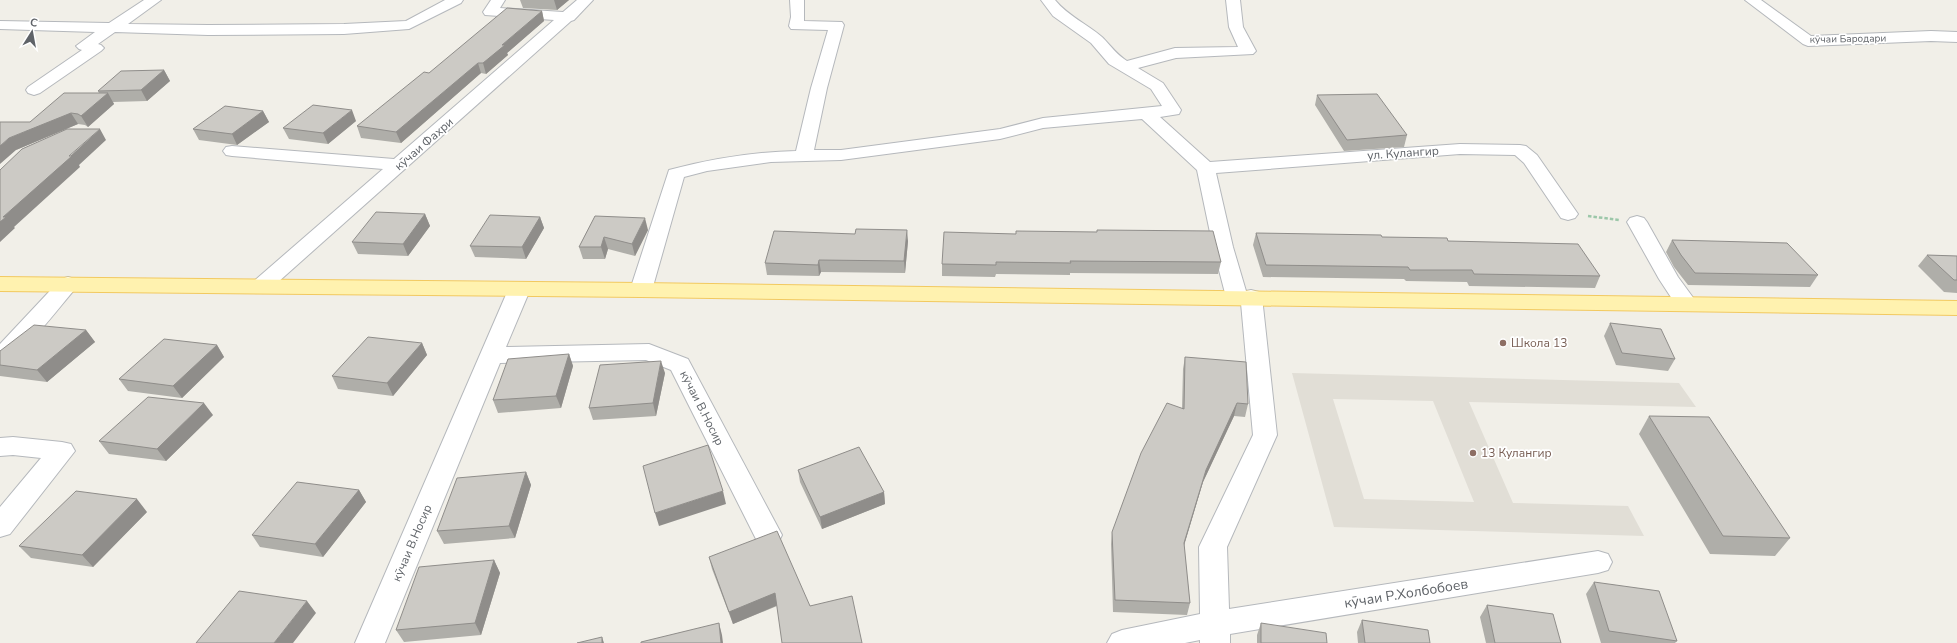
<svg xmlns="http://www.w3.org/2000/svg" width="1957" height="643" viewBox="0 0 1957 643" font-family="'Nunito Sans',sans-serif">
<rect width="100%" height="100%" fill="#f1efe8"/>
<path fill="#e1ded6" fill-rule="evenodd" d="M1292,373L1679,383L1696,407L1469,402L1513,503L1628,506L1644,536L1334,527ZM1333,399L1433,401L1474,502L1364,499Z"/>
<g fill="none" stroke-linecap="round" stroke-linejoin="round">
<defs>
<path id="minor" d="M144,0H161L128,24L208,25L344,24L406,21L445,0H463L461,3L409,29L344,34L208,35L115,32L98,44L101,45L104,48L101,51L40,93L34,95L28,93L26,90L28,87L82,50L79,49L76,46L95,32L0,29V21L109,23Z
M491,0H505L500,8L563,12L577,0H593L574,20L571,21L268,291L261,293L254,291L250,286L254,281L383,169L232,156L226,155L223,151L226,147L232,146L394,159L554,20L485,15L483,12Z
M790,0H804V21L842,22L844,25L827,88L814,150H841L1000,129L1043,118L1162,106L1151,89L1109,64L1091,43L1053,16L1041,0H1055C1068,16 1087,24 1102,37C1111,46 1117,55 1127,61L1175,48L1238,47L1229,27L1226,0H1240L1243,27L1256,51L1253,54L1176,58L1138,68L1163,83L1181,110L1179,114L1160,117L1210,162L1460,144L1520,145L1526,146L1537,155L1578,214L1575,218L1568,220L1561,218L1524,163L1515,155L1460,154L1216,173L1233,247L1246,291L1251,290L1259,292L1262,297L1277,435L1227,547L1229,609L1598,551L1608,554L1612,562L1608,570L1598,573L1230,634V643H1200V640L1185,643H1107L1112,634L1122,630L1200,614L1199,547L1253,435L1241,303L1229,302L1226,297L1213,247L1197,170L1142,119L1043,128L1000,139L841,160L771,162L707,171L684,177L652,290L649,295L641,297L633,295L630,290L669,170C711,159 753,152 796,151L811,88L828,30L791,29L789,26L791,17Z
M1745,0H1761L1811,36L1931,31L1957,32V42L1931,41L1808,46L1803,44Z
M1637,216L1644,218L1647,222L1678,277L1697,303L1694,308L1686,310L1678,308L1659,279L1627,222L1630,218Z
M68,277L75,279L79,284L75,289C59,307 21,359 0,365V344L61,279Z
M519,283L527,285L530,290L506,347L649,344L688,359L782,535L778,543L768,546L758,543L671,370L646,360L500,363L385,643H355L508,290L511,285Z
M13,437L62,442L71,444L75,451L10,534L0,537V507L41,458L13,455L0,456V438Z"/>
<path id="major" d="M0,277L641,283L1957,301V315L641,297L0,291Z"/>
</defs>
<use href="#minor" stroke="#b5b8bc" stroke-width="2"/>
<use href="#major" stroke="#f2c960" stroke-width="2"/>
<path stroke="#9cc7a9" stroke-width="2.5" stroke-dasharray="3.5 2" stroke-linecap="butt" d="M1588,216L1619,220"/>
<use href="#minor" fill="#fff" fill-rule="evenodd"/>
<use href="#major" fill="#fff2af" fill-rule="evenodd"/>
</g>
<path fill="#afaea9" d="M520,0H569L557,10L523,8Z
M542,11L544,21L507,53L508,55L486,74L481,73L401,143L361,138L357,126L429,73Z
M164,70L170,81L147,101L113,102L114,104L88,127L85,125L78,124L16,150L30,122L99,93L98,91Z
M1317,95L1407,135L1404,147L1344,151L1315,105Z
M263,111L269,122L237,145L199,140L193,129Z
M356,121L328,144L289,139L283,128Z
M425,214L430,226L408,256L358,254L352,242Z
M595,216L648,230L635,256L608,249L605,259H583L579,247Z
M540,217L544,228L526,259L475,257L470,246Z
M1097,230L1221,262L1218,274L1070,273V275L996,274L995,277L942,276V264L1016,234L1097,232Z
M1256,233L1382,237L1448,241L1600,276L1595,288L1469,286L1467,282L1406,281L1404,279L1263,277L1253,245Z
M1672,240L1818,275L1810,287L1688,285L1674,267L1666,252Z
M908,241L905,273L821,272L819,276L767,275L765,263Z
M1927,255L1957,256V293L1944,292L1918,266Z
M1610,323L1675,359L1668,371L1616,365L1604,336Z
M86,330L95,342L47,382L0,376V351Z
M422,343L427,355L393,396L338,389L332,376Z
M217,345L224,357L182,398L128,391L119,379Z
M569,354L573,366L561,408L498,413L493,400Z
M1185,357L1248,404L1245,417L1234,416L1203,482L1184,546L1190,603L1187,615L1113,612L1111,544L1112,532L1182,408L1183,369Z
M665,373L656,416L593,420L589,408Z
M213,415L166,461L109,454L99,441Z
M1649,416L1790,538L1775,556L1710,554L1639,434Z
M798,470L884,492L885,504L822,529L800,482Z
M526,472L531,485L515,538L444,544L437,531Z
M359,490L366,502L323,557L260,547L252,535Z
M147,512L93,567L31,558L19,546Z
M709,557L810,606L862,643L777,606L733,624L712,569Z
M494,560L500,573L481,635L404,642L396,630Z
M1594,582L1677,641L1675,643H1601L1586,594Z
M1487,605L1561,643H1486L1480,617Z
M1362,620L1430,643H1358L1357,632Z
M1261,623L1327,643H1257V635Z"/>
<path fill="#8f8d8a" d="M554,0H569L557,10Z
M542,11L544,21L507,53L508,55L486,74L483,63L502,45Z
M478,63L481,73L401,143L396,132Z
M164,70L170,81L147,101L141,90Z
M108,93L114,104L88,127L81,116Z
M352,110L356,121L328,144L323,133Z
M263,111L269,122L237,145L232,134Z
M71,113L78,124L16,150L0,164V146L9,138Z
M100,129L106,140L79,165L80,167L14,227L15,228L0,242V222L3,217Z
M425,214L430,226L408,256L403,244Z
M540,217L544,228L526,259L522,247Z
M645,218L648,230L635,256L632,244Z
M907,230L908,241L905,273L904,261Z
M604,237L608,249L605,259L601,247Z
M819,260L821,272L819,276L818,265Z
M86,330L95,342L47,382L37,370Z
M422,343L427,355L393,396L387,383Z
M217,345L224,357L182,398L173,386Z
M569,354L573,366L561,408L556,396Z
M661,361L665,373L656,416L653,403Z
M204,403L213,415L166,461L157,449Z
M1237,403L1234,416L1203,482L1181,555L1184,543L1206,470Z
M526,472L531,485L515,538L509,526Z
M359,490L366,502L323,557L315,544Z
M723,491L726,504L659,526L655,513Z
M884,492L885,504L822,529L820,517Z
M137,499L147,512L93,567L82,555Z
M494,560L500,573L481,635L475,623Z
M775,593L778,605L733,624L729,612Z
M307,601L316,613L293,643H274Z
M719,623L722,635L723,643H721Z
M602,637L604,643H602Z"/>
<path fill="#cccac5" stroke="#8f8d8a" d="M507,8L542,11L502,45H505L483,63H478L396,132L357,126L424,72L429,73Z
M164,70L141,90L98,91L121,71Z
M64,93H108L81,116L78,114L71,113L9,138L0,146V122H30Z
M1377,94L1407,135L1347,140L1317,95Z
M313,105L352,110L323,133L283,128Z
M225,106L263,111L232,134L193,129Z
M67,129H100L69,156H72L3,217H6L0,222V170L22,149Z
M376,212L425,214L403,244L352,242Z
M490,215L540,217L522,247L470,246Z
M595,216L645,218L632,244L604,237L601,247H579Z
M856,229L907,230L904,261L819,260L818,265L765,263L774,231L855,234Z
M1097,230L1213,231L1221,262L1070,261L1071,263L996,262V265L942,264L944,232L1016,234V231L1097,232Z
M1256,233L1381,235L1382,237L1447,238L1448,241L1578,244L1600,276L1474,274L1472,270H1410L1408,267L1266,265Z
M1672,240L1787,243L1818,275L1695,273L1681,255Z
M1927,255L1957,256V280H1954Z
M1610,323L1661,329L1675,359L1622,353Z
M34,325L86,330L37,370L0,365V351Z
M368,337L422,343L387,383L332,376Z
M164,339L217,345L173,386L119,379Z
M569,354L556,396L493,400L508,359Z
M1185,357L1246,362L1248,404L1237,403L1206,470L1184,543L1190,603L1115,600L1112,532L1141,453L1167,403L1184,409Z
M661,361L653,403L589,408L600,365Z
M148,397L204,403L157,449L99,441Z
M1649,416L1709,417L1790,538L1723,536Z
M708,445L723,491L655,513L643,466Z
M859,447L884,492L820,517L798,470Z
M526,472L509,526L437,531L457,478Z
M297,482L359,490L315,544L252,535Z
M76,491L137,499L82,555L19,546Z
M777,531L810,606L852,596L862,643H782L775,593L729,612L709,557Z
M494,560L475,623L396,630L419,567Z
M1594,582L1659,591L1677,641L1609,631Z
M239,591L307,601L274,643H196Z
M1487,605L1553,614L1561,643H1495Z
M1362,620L1428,630L1430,643H1365Z
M719,623L721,643H641V642Z
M1261,623L1326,633L1327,643H1261Z
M602,637V643H577Z"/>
<g fill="#8d6e63" stroke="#fff" stroke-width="1.5">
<circle cx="1503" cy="343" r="4"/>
<circle cx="1473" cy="453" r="4"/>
</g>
<g text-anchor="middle" stroke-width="3.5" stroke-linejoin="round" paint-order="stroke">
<g font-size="10" fill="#5f6368" stroke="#fff">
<text transform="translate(1848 38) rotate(-1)" y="4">кӯчаи Бародари</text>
</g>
<g font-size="12" fill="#5f6368" stroke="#fff">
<text transform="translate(424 144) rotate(-41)" y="4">кӯчаи Фахри</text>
<text transform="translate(1403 153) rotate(-4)" y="4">ул. Кулангир</text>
<text transform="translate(702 408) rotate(63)" y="4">кӯчаи В.Носир</text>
<text transform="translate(412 543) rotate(-67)" y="4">кӯчаи В.Носир</text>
</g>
<g font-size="12" fill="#785e54" stroke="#fff" text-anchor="start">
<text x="1511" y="347">Школа 13</text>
<text x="1481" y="457">13 Кулангир</text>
</g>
<g font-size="14" fill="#5f6368" stroke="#fff">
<text transform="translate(1406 593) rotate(-9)" y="5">кӯчаи Р.Холбобоев</text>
</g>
</g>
<g transform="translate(32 32) rotate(11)" stroke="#ffffff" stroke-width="3" paint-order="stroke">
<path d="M0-3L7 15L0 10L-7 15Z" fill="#5f6368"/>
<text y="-6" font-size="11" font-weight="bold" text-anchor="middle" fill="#5f6368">С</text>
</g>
</svg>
